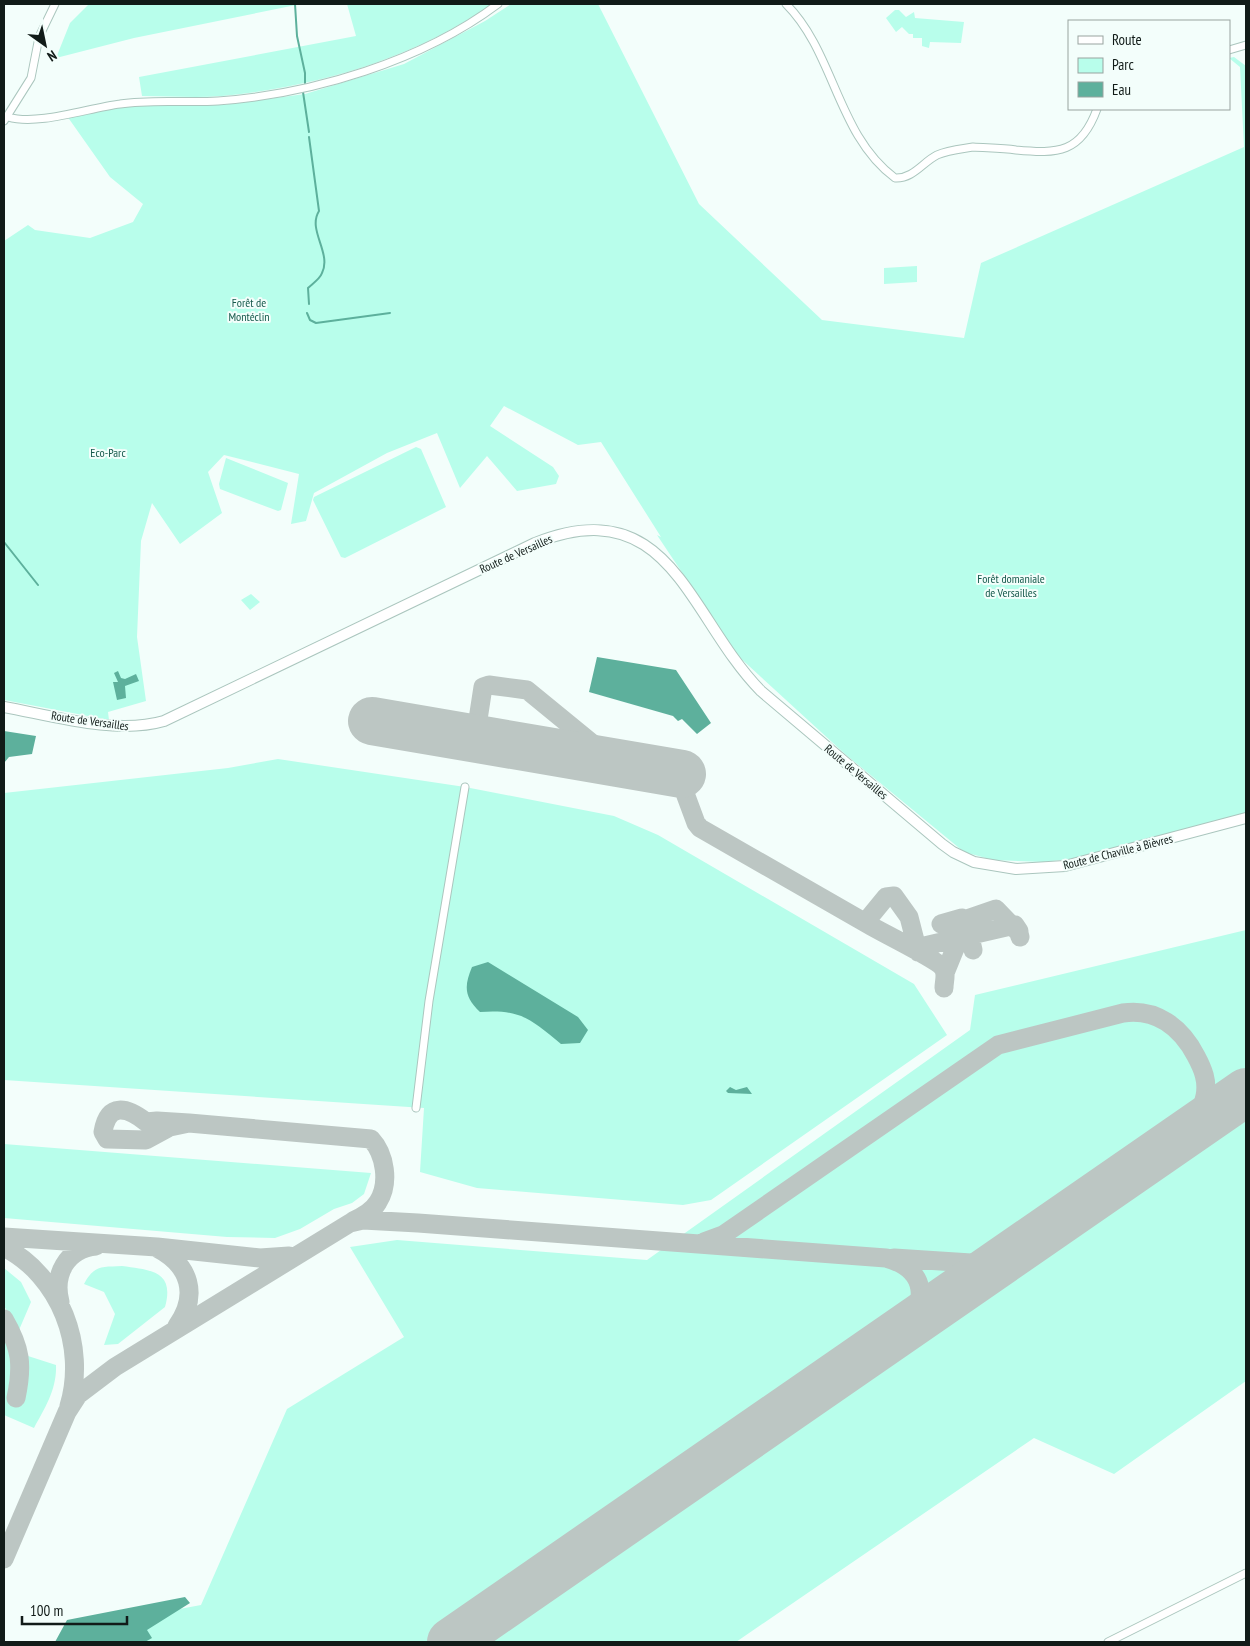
<svg xmlns="http://www.w3.org/2000/svg" width="1250" height="1646" viewBox="0 0 1250 1646" font-family="'PT Sans Narrow',sans-serif">
<rect width="100%" height="100%" fill="#f3fefb"/>
<path fill="#b8feeb" d="M89,4H301L134,38L56,58L70,23Z
M347,4H492C413,59 316,87 222,96C196,98 168,96 142,96L139,77L356,36Z
M511,4H598L699,204L822,320L964,338L981,263L1244,147L1240,67L1229,58L1234,57L1246,66V814L1079,858L1043,862L993,860L964,852L845,754L737,655L657,535L661,537L601,442L578,445L504,406L490,426L553,467L559,476L556,484L517,491L487,456L460,488L437,433L387,453L314,493L306,521L291,524L299,474L224,455L208,472L222,513L180,544L152,503L141,541L137,637L146,701L108,712L109,720L4,700V241L28,225L35,230L90,238L133,222L143,204L110,177L67,116L142,104L222,105L305,94L404,64L485,21Z
M895,10H899L906,17L914,12L915,18L964,22L961,43L930,42L929,48L922,46V38H913V34H909L902,27L896,32L886,18Z
M917,266V282L884,284V268Z
M416,447L421,449L446,507L345,558L341,557L313,500L314,497Z
M226,458L288,483L281,510L278,511L220,489L219,484Z
M251,594L260,602L250,610L241,600Z
M278,759L465,787L614,816L658,835L914,984L947,1035L711,1200L683,1205L477,1188L420,1172L424,1108L4,1080V793L228,768Z
M1246,930V1381L1114,1474L1034,1438L736,1642H65L72,1629L201,1605L287,1409L404,1337L350,1247L397,1240L647,1260L970,1030L975,995Z
M4,1144L371,1173L364,1194L352,1203L334,1209L300,1229L275,1238L227,1237L4,1218Z
M122,1266C151,1270 175,1271 165,1307L118,1344L104,1345L115,1314L104,1292L84,1284C94,1265 102,1267 122,1266Z
M4,1268L21,1282L31,1302L19,1330L4,1306Z
M4,1333L12,1358L8,1395L22,1401L27,1380L28,1356L56,1365C57,1389 45,1408 34,1428L4,1415Z"/>
<path fill="#5db09c" d="M597,657L676,670L711,723L697,734L682,719L678,721L673,716L589,692Z
M118,671L121,678L125,679L136,674L139,681L125,686L126,698L117,700L113,682H118L114,673Z
M4,731L36,736L32,754L9,757L4,763Z
M488,962L578,1017L588,1030L580,1043L561,1044C531,1019 520,1009 480,1012C464,997 464,986 472,967Z
M730,1087L736,1090L747,1087L752,1094L728,1093L726,1091Z
M185,1597L190,1603L147,1630L152,1638L145,1642H55L67,1620Z"/>
<g fill="none" stroke-linecap="round" stroke-linejoin="round">
<path stroke="#5db09c" stroke-width="2" d="M295,4L297,36L305,73V83
M303,92L309,132
M309,137L319,211C307,230 332,253 322,273C320,279 312,284 308,288L309,304
M307,313L310,320L316,323L390,313
M4,542L38,585"/>
<path stroke="#bcc6c3" stroke-width="19" d="M475,739L483,687L489,685L527,690L615,762
M686,796L696,823L700,828L871,926
M941,924L962,918L967,924L973,950
M958,941L963,937L1015,925L1019,931
M916,945L920,947L963,937
M918,952L909,917L894,896L886,897L868,919L871,926C883,933 938,960 943,968C947,974 944,981 944,988
M945,973L967,919L996,909L1019,933L1020,937
M1245,1091L1246,1079
M1221,1109L1236,1103L1246,1101
M189,1123L157,1121L146,1122C127,1107 108,1102 103,1132L107,1139L146,1140L170,1127L189,1123L371,1139C385,1154 390,1183 378,1202C372,1212 362,1217 353,1221
M4,1237L157,1247L260,1258L289,1256
M704,1242L723,1235L998,1045L1123,1013C1156,1008 1181,1027 1196,1056C1203,1069 1208,1081 1205,1096C1202,1113 1192,1126 1180,1138
M4,1247C60,1276 87,1346 69,1406
M157,1248C190,1265 199,1295 177,1326
M894,1258L971,1263L999,1257L1025,1245
M60,1302C53,1275 66,1249 96,1246
M4,1319C21,1348 23,1365 16,1398
M4,1559L67,1412L78,1395L115,1367L350,1223L363,1220L418,1223L886,1258C927,1269 930,1303 901,1331"/>
<path stroke="#bcc6c3" stroke-width="48" d="M372,721L682,774
M451,1642L1246,1092"/>
<defs>
<path id="minor" d="M786,4C835,53 837,135 895,178C913,179 923,162 937,155C948,150 961,149 973,147C987,148 1002,148 1016,150C1058,154 1081,153 1097,109
M1229,50L1246,45
M8,117C38,126 88,108 120,104C152,99 186,103 218,101C313,94 422,61 498,4
M4,121L31,78L39,37L55,4
M416,1108L429,1001L465,787
M1108,1642L1246,1573"/>
<path id="secondary" d="M4,707C53,716 116,735 164,721L535,543C671,489 688,617 761,691L942,844L953,852L974,862L1016,869L1065,866L1246,818"/>
</defs>
<use href="#minor" stroke="#abc6be" stroke-width="9"/>
<use href="#secondary" stroke="#abc6be" stroke-width="12"/>
<use href="#minor" stroke="#fff" stroke-width="7"/>
<use href="#secondary" stroke="#fff" stroke-width="10"/>
</g>
<g text-anchor="middle" stroke-width="4" stroke-linejoin="round" paint-order="stroke">
<g font-size="12" fill="#15594b" stroke="#f3fefb">
<text x="249" y="307">Forêt de<tspan x="249" dy="14">Montéclin</tspan></text>
<text x="108" y="457">Eco-Parc</text>
<text x="1011" y="583">Forêt domaniale<tspan x="1011" dy="14">de Versailles</tspan></text>
</g>
<g font-size="12" fill="#111b18" stroke="#f3fefb">
<text transform="translate(516 554) rotate(-24)" y="4">Route de Versailles</text>
<text transform="translate(90 721) rotate(8)" y="4">Route de Versailles</text>
<text transform="translate(856 772) rotate(40)" y="4">Route de Versailles</text>
<text transform="translate(1118 852) rotate(-14)" y="4">Route de Chaville à Bièvres</text>
</g>
</g>
<rect width="1250" height="1646" fill="none" stroke="#111b18" stroke-width="10"/>
<rect x="1068" y="20" width="162" height="90" fill="#f3fefb" stroke="#99a3a0"/>
<rect x="1078" y="36" width="25" height="8" fill="#ffffff" stroke="#99a3a0"/>
<text x="1112" y="45" font-size="15" fill="#111b18">Route</text>
<rect x="1078" y="58" width="25" height="15" fill="#b8feeb" stroke="#99a3a0"/>
<text x="1112" y="70" font-size="15" fill="#111b18">Parc</text>
<rect x="1078" y="82" width="25" height="15" fill="#5db09c" stroke="#99a3a0"/>
<text x="1112" y="95" font-size="15" fill="#111b18">Eau</text>
<g transform="translate(45 45) rotate(147)" stroke="#f3fefb" stroke-width="4" paint-order="stroke">
<path d="M0-4L9 19L0 12L-9 19Z" fill="#111b18"/>
<text y="-8" font-size="14" font-weight="bold" text-anchor="middle" fill="#111b18">N</text>
</g>
<path d="M22 1616v8h105v-8" fill="none" stroke="#111b18" stroke-width="2.5"/>
<text x="30" y="1616" font-size="15" fill="#111b18" stroke="#f3fefb" stroke-width="4" paint-order="stroke">100 m</text>
</svg>
